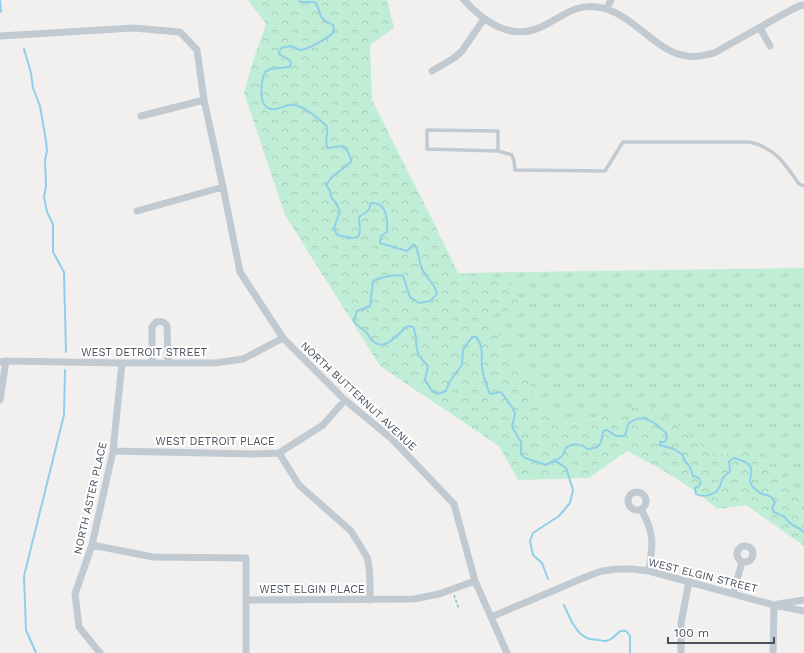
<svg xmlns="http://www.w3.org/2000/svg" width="804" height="653" viewBox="0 0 804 653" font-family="'Work Sans',sans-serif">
<defs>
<pattern id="grass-tufts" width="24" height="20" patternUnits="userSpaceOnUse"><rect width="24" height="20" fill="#c0edd5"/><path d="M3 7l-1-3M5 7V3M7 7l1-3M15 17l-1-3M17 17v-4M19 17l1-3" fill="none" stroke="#a6cdb9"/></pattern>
<pattern id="forest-crowns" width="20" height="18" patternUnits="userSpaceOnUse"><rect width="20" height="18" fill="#c0edd5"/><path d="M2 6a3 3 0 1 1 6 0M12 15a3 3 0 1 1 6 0" fill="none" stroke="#a6cdb9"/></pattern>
</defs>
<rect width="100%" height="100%" fill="#f2f0ef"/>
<path fill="url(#grass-tufts)" d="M804,268V502L754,450L712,456L675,422L644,404L570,425L549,416L513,357L458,273Z"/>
<path fill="url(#forest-crowns)" d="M248,0H387L394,28L370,45L372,100L435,225L458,273L514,286L520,311L484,312L513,357L549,416L570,425L644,404L675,422L712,456L754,450L804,502V546L746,505L717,509C689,484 660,468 627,451L589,478L518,480L499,446L380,366L285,215L244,93L252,64L266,24Z"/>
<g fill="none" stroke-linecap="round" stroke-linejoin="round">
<path stroke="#8fcfe8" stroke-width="2" d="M0,0L1,12
M299,0L300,2H315C320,8 318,15 324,20C326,22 330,23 333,25L334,32C329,37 308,50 300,50C297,49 294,47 291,46L281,48L279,54C283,57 288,58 291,62L290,67L270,69L265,72C261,82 256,112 276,109C284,107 288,103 298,106C309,109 316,118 326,125C330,134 323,141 328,148L343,146C348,151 351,156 351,162L332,177L326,185L330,191L331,197L336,203L340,211L334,228L337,235L352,238L358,237L360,232L359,217L369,210L371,203C387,202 388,220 387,232L381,236L380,243L407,251L413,245H415C419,253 419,262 422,269C427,280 434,281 437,294L430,301L419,303L410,297L403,276C394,274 381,277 373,281L370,306L357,311L354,321C357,326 362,328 366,332C369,335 370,339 374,342C386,352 399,332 408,326L413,327C417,335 415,341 417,349C418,358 425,361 428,367L425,380L432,391L438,394L446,391L450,381L462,365L463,350L472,337H476C484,345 481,357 482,367C482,372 488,390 490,394L501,392L514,410L515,414L512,427L521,442V454L525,458L546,465C551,462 557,460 561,457C564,455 564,451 566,448C572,443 582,443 587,449C602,448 601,443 603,431L607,430L616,436H625L628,424C642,412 655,422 666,433L667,437L665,442H660V445L674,449L683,455L684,460L690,467L693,476L699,478L701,483L699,486L695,488L696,494C703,498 715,495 719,488C721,485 721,481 723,478C724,475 728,474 730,471L729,461L734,458C765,466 743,477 753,487C755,489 758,491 760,493C768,496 771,494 775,502L772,508L774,512L785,517C789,526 798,526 804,532
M24,49L31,73L33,88L40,106L46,141L47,151L45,160L46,186L44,197L47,212L53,224V252L64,272L66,352
M548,579L542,563L533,555L530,541L533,533L559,516L570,503L573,490L566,468L554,460
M564,605C569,616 575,633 587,638C591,640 595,639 599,640C604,641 606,642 611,639C617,636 618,629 626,631L630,636V653
M36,653L26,630L24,576L64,415L65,370"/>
<path stroke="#7ac9a8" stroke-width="1.5" stroke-dasharray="3 2" stroke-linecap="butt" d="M454,595L459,609"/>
<path stroke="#c1c9d1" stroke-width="3.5" d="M498,151L427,149V130L498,131V151L512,155L514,161L515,170L605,171L623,142H749C775,147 785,164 799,184L804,186"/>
<path stroke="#c1c9d1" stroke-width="7" d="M464,0C484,22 511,41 541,27C561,18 573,4 597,7C632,11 654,52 687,56C696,58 705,55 714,53L789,11L799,6L804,5
M607,8L611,0
M760,28L770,46
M0,36L133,28L180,32L197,50L204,100L223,187L240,272L283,338L345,400L392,439L454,504L475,581L507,653
M432,71L454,58L462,51L484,19
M141,116L204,100
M137,211L223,187
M0,362L6,361L122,363H215L243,359L283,338
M152,363V327L156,322C161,321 164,321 167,326L168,362
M0,400L6,361
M113,451L254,454L279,453L323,425L345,400
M279,453L299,485L351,531L367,557C371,571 370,585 370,600
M628 501a9 9 0 1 1 18 0a9 9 0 1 1-18 0Z
M641,509C655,534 653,544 649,571
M92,545L153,557L246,558V653
M737 554a8 8 0 1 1 16 0a8 8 0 1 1-16 0Z
M733,594L742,562
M246,600L414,599L439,594L475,581
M778,604L804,600
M491,617L588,576L602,571L617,569H632L649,571L774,605L804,611
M100,653L79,627L75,594L92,545L113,451L122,363
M681,653V623L689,581
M773,653L774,605"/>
</g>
<g text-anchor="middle" stroke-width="4" stroke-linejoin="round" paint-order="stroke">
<g font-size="11" fill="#48515c" stroke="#fff">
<text x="144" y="356">WEST DETROIT STREET</text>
<text transform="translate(359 396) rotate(43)" y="4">NORTH BUTTERNUT AVENUE</text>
<text x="215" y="445">WEST DETROIT PLACE</text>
<text transform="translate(90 498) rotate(-77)" y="4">NORTH ASTER PLACE</text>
<text transform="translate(703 575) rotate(14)" y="4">WEST ELGIN STREET</text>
<text x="312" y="593">WEST ELGIN PLACE</text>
</g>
</g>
<path d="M668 637v6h106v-6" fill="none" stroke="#48515c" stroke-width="2"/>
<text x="674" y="637" font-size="12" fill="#48515c" stroke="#ffffff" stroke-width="3" paint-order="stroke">100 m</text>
</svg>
